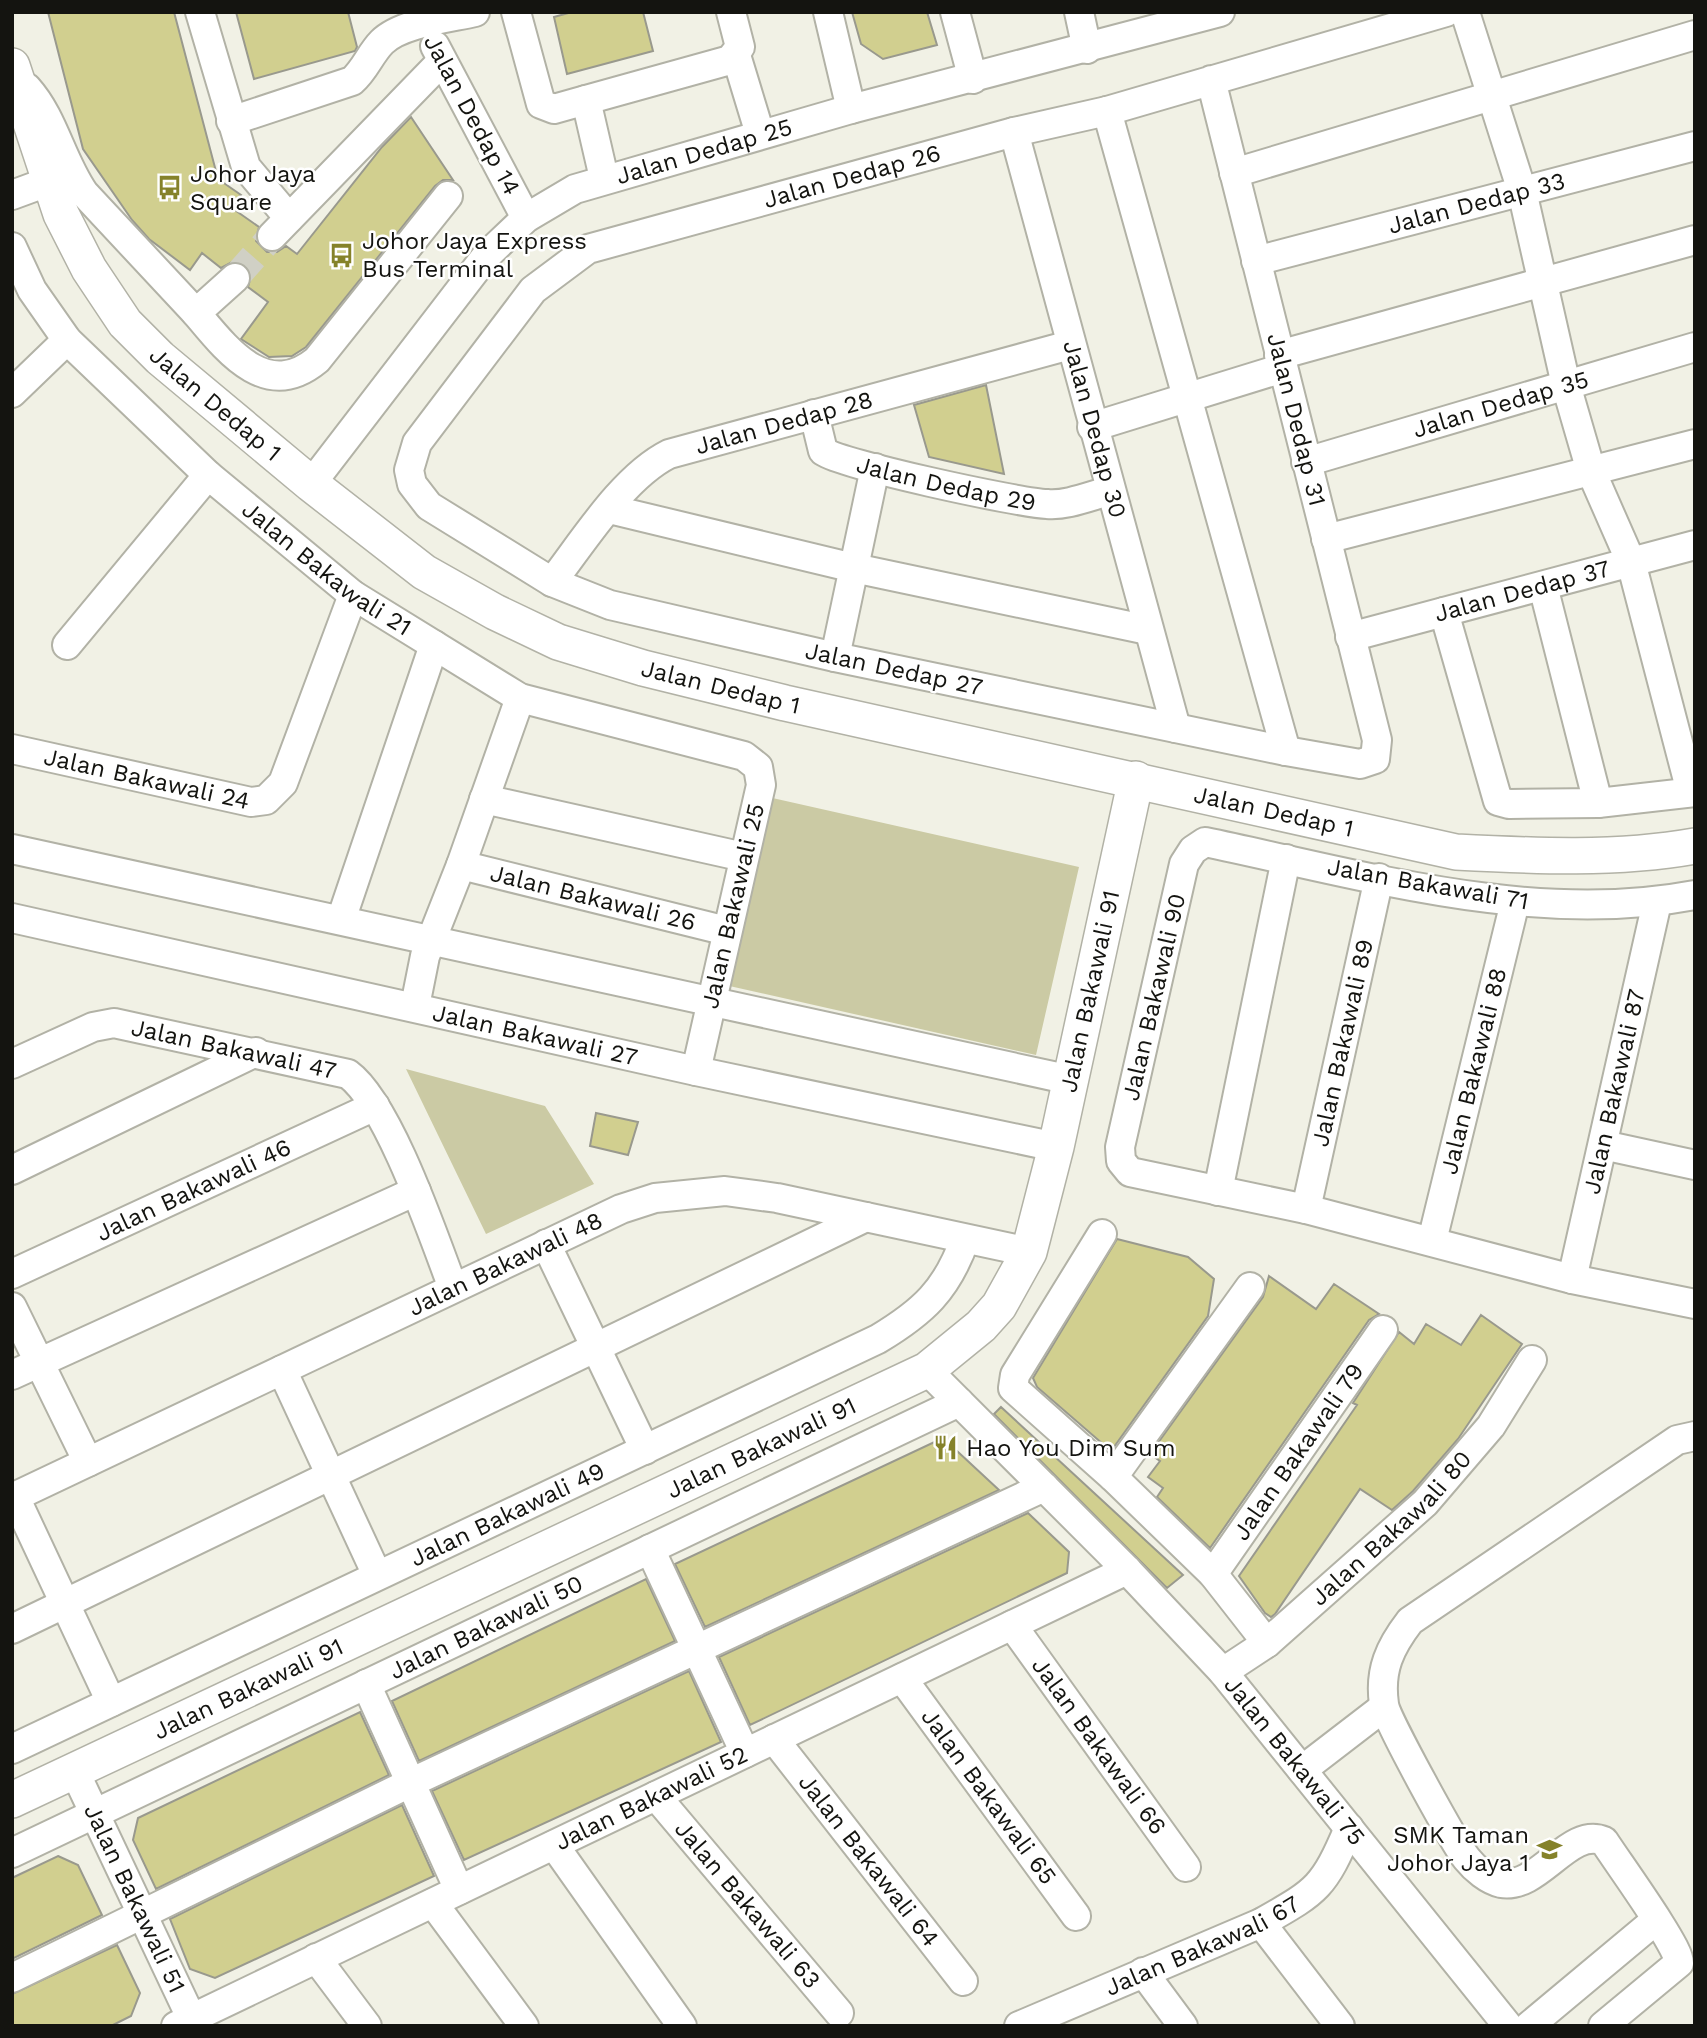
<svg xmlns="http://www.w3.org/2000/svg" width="1707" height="2038" viewBox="0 0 1707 2038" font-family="'Work Sans',sans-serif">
<rect width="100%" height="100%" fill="#f1f1e5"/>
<path fill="#cbcaa4" d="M768,797L1079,867L1036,1055L725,985Z
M406,1069L545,1106L594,1184L486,1234Z"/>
<path fill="#d1cf8f" stroke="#99998d" stroke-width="2" d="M48,12H174L218,179L241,195L232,208L259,227L256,241L267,252H277L286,246L297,254L382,147L411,117L453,180H443L435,186L306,347L292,356L269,357L241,339L268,302L248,287L251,275L248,267L232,262L221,268L202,253L190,270L149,239L132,220L83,149Z
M236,12H348L357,47L355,51L254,79Z
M572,12H643L653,51L567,74L554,17Z
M852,12H927L937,45L883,59L861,44Z
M986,385L1004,474L929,457L914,405Z
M596,1113L638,1122L628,1155L590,1146Z
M1117,1239L1188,1257L1214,1279L1208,1316L1111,1451L1037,1387L1033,1378Z
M1269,1276L1316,1309L1334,1284L1379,1314L1369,1320L1210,1548L1157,1497L1163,1488L1148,1477L1160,1461L1150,1454L1263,1297Z
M1481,1315L1522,1344L1458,1439L1413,1491L1392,1510L1360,1489L1275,1614L1271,1617L1265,1613L1239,1576L1357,1405L1353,1403L1399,1332L1414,1344L1426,1324L1461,1345Z
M1001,1407L1183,1575L1167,1588L994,1414Z
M943,1438L999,1490L705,1627L675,1564Z
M1028,1513L1069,1552L1067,1573L750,1725L719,1657Z
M646,1579L675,1641L419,1761L392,1701Z
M689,1671L721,1742L464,1860L432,1791Z
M360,1712L389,1775L156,1889L133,1840L138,1818Z
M402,1805L434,1876L215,1978L190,1969L170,1919Z
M58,1856L78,1865L102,1915L12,1959V1878Z
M117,1945L140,1993L131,2016L111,2026H12V1994Z"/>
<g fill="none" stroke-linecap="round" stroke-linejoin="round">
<path stroke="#d0d0c5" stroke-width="28" stroke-dasharray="28 14" stroke-linecap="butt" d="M235,278L272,236"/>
<defs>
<g id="minor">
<path d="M200,12L246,167L289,218"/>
<path d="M516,12L541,104L554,109L586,100"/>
<path d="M828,12L851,109"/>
<path d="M955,12L973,79"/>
<path d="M1079,12L1087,49"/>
<path d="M1465,12L1522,191L1566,385L1591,471L1631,562L1691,792"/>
<path d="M435,46L526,218"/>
<path d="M736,55L760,134"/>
<path id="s1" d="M1211,80L1377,740L1375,759L1360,764L1286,751L835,657L610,605L552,582L429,506L412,484L409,470L417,443L533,290L588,249L1014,132L1107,111L1446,12"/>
<path d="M27,88C54,118 61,160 84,193L196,313L235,278"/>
<path d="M1107,111L1286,751"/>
<path d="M231,121L352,81C365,70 370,54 382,42C401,23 449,18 475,12"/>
<path id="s2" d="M1014,132L1176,728"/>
<path d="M1234,173L1695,35"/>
<path d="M604,178L586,100L730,60L740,47L731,12"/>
<path d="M12,195L50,181"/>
<path d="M272,236L442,61"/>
<path id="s3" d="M12,247L32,290L67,340L208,475L353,595L520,698L744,756L758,767L761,785L696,1071"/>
<path id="s4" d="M1256,261L1695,146"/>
<path d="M196,313C227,350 266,402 317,360L448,196"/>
<path d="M1279,355L1695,240"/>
<path d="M12,393L67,340"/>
<path id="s5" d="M814,414L823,451C838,464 1019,503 1047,504C1066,506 1090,496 1109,491"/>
<path d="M1092,427L1283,368"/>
<path id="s6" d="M1306,462L1695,347"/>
<path id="s7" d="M311,484L487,255L526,218L575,189L851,109L1220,12"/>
<path d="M609,509L854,568L1148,630"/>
<path d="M1326,539L1695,444"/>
<path id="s8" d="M552,582C583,542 623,477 669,454L1070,345"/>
<path d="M1543,586L1598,803"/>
<path d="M1444,612L1498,801L1509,804L1598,803L1695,792"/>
<path id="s9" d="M1350,637L1695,545"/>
<path d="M67,645L208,475"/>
<path d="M835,657L875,468"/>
<path id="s10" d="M12,749L251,802L266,800L283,783L353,595"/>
<path d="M484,799L744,857"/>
<path d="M12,849L1071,1080"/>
<path id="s11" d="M461,865L727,931"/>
<path d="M1695,895C1532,926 1364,875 1205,842L1193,850L1184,864L1120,1147L1121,1161L1130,1172L1306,1209L1572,1279L1695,1304"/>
<path id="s12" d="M12,918L696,1071L1056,1147"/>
<path d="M341,920L434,645"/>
<path d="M415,1006L425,956L461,865L520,698"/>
<path id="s13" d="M12,1064L93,1027L114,1023L348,1074C389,1104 434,1238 453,1288"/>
<path d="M1603,1145L1695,1165"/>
<path d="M12,1170L256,1052"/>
<path d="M1218,1191L1286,859"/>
<path id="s14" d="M1306,1209L1379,878"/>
<path d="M1102,1234L1015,1375L1013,1388L1113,1477L1213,1574L1267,1643"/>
<path id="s15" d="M1432,1241L1515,902"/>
<path d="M546,1244L645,1450"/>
<path id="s16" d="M12,1274L375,1106"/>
<path id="s17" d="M1572,1279L1657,902"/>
<path d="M12,1307L88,1462"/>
<path d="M282,1370L377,1575"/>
<path id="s18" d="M927,1370L1127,1570L1223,1672L1508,2026"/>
<path d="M12,1375L416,1191"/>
<path d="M1113,1477L1250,1287"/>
<path d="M15,1497L111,1702"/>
<path id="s19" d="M12,1498L621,1209L655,1198L725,1191L777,1198L1029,1252"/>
<path d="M650,1549L745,1753"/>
<path id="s20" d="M1213,1574L1383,1330"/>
<path id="s21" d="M1012,1625L1186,1867"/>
<path d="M12,1629L866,1217"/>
<path id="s22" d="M1223,1672L1267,1643L1425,1503L1491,1426L1532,1360"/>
<path id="s23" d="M902,1678L1076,1916"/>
<path d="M366,1684L459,1890"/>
<path id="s24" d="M774,1739L963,1981"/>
<path id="s25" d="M12,1749L878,1339C923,1312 947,1290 965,1239"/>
<path id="s26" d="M74,1770L195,2026"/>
<path d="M1302,1770L1384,1707"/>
<path id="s27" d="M656,1796L839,2013"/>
<path d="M554,1845L682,2026"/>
<path id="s28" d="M12,1853L959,1402"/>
<path d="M433,1903L524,2026"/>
<path d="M1261,1923L1340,2026"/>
<path d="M316,1958L367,2026"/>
<path d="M1143,1972L1183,2026"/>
<path d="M12,1978L410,1783L1044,1487"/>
<path id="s29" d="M176,2026L1127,1570"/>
<path id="s30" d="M1019,2026L1261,1923C1317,1891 1323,1889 1349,1828"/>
<path d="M1529,2026L1656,1920"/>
<path d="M1603,2026L1679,1963C1681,1949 1616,1860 1604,1841C1569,1826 1539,1890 1501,1883C1488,1880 1475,1869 1467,1859C1455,1844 1386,1719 1384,1704C1379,1670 1390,1647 1410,1621L1677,1440L1695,1436"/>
</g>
<g id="major">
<path id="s31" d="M12,66L61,214L89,269L125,323L160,358L311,484L424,572L495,612L558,642L643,668L785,703L1456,852C1536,856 1616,860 1695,846"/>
<path id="s32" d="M12,1800L927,1370L981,1326L999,1306L1029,1252L1056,1147L1136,779"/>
</g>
</defs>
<use href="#minor" stroke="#b2b2a6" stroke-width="32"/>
<use href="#major" stroke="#b2b2a6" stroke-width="38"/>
<use href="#minor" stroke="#fff" stroke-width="28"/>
<use href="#major" stroke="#fff" stroke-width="35"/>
</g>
<defs>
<symbol id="bus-bare" viewBox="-9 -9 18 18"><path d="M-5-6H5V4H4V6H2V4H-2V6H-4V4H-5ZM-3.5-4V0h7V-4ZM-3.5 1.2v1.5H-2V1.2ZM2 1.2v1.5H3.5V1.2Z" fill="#85822a" stroke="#fff" stroke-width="2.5" paint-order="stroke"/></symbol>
<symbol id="restaurant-bare" viewBox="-9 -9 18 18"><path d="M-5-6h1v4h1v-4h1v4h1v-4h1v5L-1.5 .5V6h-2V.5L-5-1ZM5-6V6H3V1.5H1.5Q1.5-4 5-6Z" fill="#85822a" stroke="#fff" stroke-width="2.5" paint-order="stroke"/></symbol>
<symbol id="school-bare" viewBox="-9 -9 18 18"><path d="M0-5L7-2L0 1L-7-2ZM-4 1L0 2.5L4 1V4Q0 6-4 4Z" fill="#85822a" stroke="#fff" stroke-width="2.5" paint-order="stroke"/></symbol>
</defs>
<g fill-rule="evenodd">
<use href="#bus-bare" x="152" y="170" width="35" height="35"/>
<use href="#bus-bare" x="324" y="238" width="35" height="35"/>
<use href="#restaurant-bare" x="928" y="1430" width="35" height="35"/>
<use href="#school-bare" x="1532" y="1832" width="35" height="35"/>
</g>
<g text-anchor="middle" stroke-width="5" stroke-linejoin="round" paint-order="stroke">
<g font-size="24" fill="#141410" stroke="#fff">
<text transform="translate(472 115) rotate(62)" y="8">Jalan Dedap 14</text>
<text dy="8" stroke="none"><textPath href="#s7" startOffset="534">Jalan Dedap 25</textPath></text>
<text dy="8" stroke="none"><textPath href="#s1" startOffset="2294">Jalan Dedap 26</textPath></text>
<text dy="8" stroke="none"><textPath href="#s4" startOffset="228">Jalan Dedap 33</textPath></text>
<text dy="8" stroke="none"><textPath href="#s31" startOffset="404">Jalan Dedap 1</textPath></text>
<text dy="8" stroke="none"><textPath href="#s6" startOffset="203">Jalan Dedap 35</textPath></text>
<text dy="8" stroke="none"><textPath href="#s1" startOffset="350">Jalan Dedap 31</textPath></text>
<text dy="8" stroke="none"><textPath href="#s8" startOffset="294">Jalan Dedap 28</textPath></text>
<text dy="8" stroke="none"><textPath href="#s2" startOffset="308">Jalan Dedap 30</textPath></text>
<text dy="8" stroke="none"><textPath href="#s5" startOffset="166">Jalan Dedap 29</textPath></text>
<text dy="8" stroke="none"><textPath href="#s3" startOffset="455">Jalan Bakawali 21</textPath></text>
<text dy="8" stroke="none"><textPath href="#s9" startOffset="178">Jalan Dedap 37</textPath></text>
<text transform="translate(894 669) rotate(12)" y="8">Jalan Dedap 27</text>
<text dy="8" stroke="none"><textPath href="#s31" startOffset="992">Jalan Dedap 1</textPath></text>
<text dy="8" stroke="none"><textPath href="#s10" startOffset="138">Jalan Bakawali 24</textPath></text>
<text dy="8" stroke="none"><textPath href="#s31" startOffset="1559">Jalan Dedap 1</textPath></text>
<text transform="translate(1428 884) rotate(10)" y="8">Jalan Bakawali 71</text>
<text dy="8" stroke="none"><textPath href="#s11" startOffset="136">Jalan Bakawali 26</textPath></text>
<text transform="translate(733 906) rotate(-77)" y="8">Jalan Bakawali 25</text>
<text dy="8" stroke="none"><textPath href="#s32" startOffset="1437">Jalan Bakawali 91</textPath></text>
<text transform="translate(1154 997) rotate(-77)" y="8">Jalan Bakawali 90</text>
<text dy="8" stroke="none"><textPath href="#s12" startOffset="536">Jalan Bakawali 27</textPath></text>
<text dy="8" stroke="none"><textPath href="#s14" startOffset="170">Jalan Bakawali 89</textPath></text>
<text dy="8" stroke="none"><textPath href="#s13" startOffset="233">Jalan Bakawali 47</textPath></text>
<text dy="8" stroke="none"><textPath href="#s15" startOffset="175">Jalan Bakawali 88</textPath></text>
<text dy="8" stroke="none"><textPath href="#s17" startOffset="192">Jalan Bakawali 87</textPath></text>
<text dy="8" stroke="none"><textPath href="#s16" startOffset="200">Jalan Bakawali 46</textPath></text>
<text dy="8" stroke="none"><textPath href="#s19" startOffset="546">Jalan Bakawali 48</textPath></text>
<text dy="8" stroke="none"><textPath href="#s32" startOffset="828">Jalan Bakawali 91</textPath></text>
<text dy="8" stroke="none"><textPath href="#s20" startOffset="149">Jalan Bakawali 79</textPath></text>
<text dy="8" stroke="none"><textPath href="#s25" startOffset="548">Jalan Bakawali 49</textPath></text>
<text dy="8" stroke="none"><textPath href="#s22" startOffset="222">Jalan Bakawali 80</textPath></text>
<text dy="8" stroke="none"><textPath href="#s28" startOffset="525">Jalan Bakawali 50</textPath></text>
<text dy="8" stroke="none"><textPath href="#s32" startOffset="261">Jalan Bakawali 91</textPath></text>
<text dy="8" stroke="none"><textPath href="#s21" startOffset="149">Jalan Bakawali 66</textPath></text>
<text dy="8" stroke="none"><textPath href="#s18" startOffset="537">Jalan Bakawali 75</textPath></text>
<text dy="8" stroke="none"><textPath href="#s23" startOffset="147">Jalan Bakawali 65</textPath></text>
<text dy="8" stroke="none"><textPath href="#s29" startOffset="527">Jalan Bakawali 52</textPath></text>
<text dy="8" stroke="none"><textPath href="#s24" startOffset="154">Jalan Bakawali 64</textPath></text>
<text dy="8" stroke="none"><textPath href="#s26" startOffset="142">Jalan Bakawali 51</textPath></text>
<text dy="8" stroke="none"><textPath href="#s27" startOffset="142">Jalan Bakawali 63</textPath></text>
<text dy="8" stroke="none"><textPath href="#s30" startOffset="200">Jalan Bakawali 67</textPath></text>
</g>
<g font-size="24" fill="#141410" stroke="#fff" text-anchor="start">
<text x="190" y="182">Johor Jaya<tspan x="190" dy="28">Square</tspan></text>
<text x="362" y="249">Johor Jaya Express<tspan x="362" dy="28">Bus Terminal</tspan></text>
<text x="966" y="1456">Hao You Dim Sum</text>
<text x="1529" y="1843" text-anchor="end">SMK Taman<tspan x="1529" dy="28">Johor Jaya 1</tspan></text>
</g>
</g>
<rect width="1707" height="2038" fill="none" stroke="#141410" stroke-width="28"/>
</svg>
